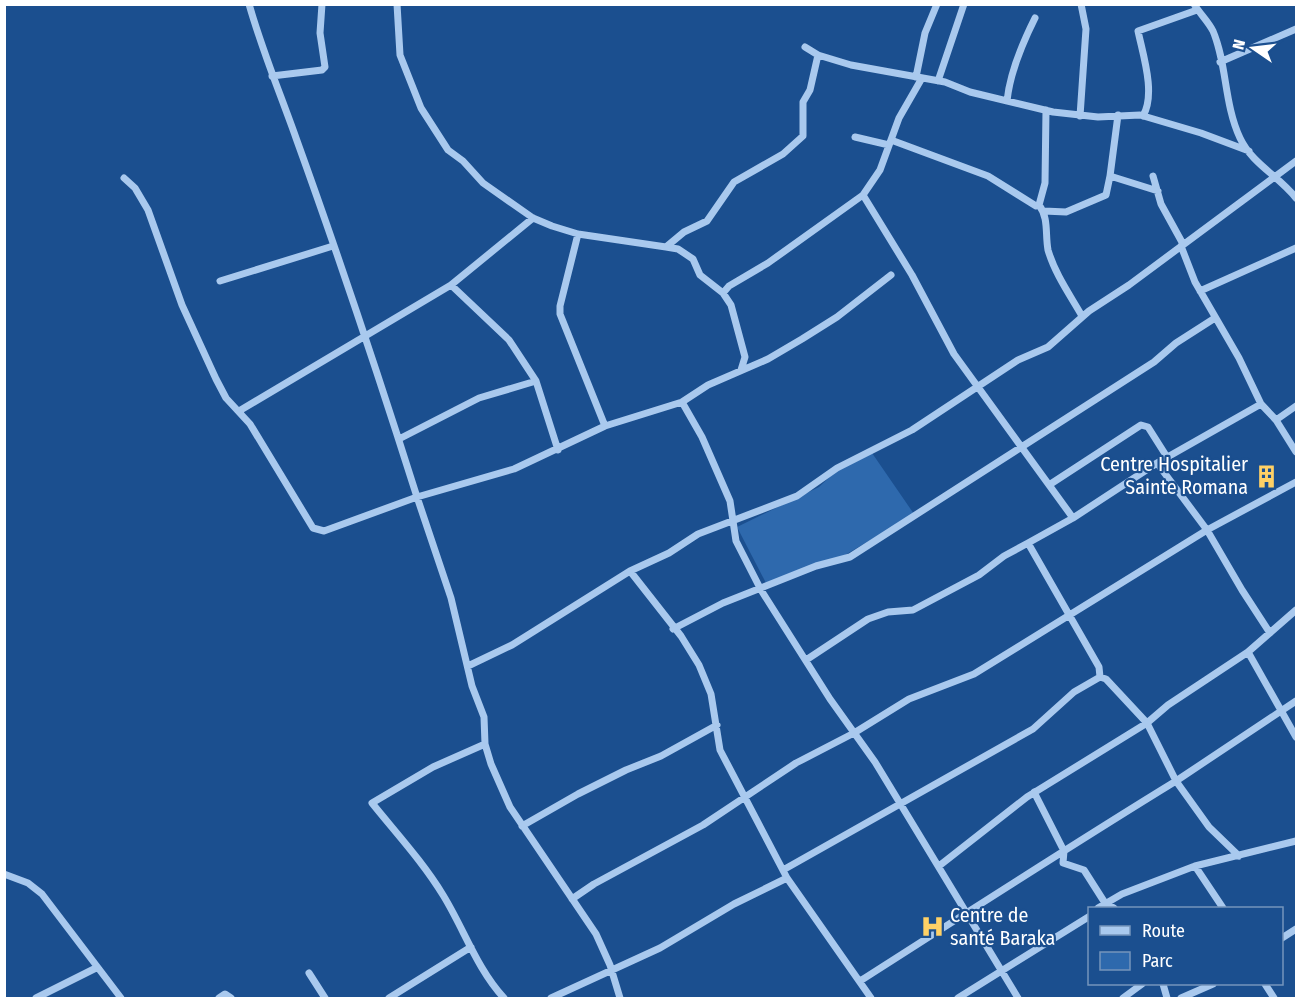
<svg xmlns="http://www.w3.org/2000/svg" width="1301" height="1003" viewBox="0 0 1301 1003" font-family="'Fira Sans Condensed',sans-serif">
<rect width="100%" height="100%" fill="#1b4f8f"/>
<path fill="#2e69ad" d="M872,453L914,514L840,558L766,583L737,527L819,487L835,472Z"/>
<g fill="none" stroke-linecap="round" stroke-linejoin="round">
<path stroke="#a9c9ee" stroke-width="7" d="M249,4C262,50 280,93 296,138C339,257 379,377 417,497L514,469L605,426L682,402L708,385L768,359L802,339L837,317L891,275
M397,4L400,55L421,108L448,150L463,161L483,183L533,218L552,226L578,234L666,247L684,232L707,221L734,182L783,154L803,136V102L810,90L818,55
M1194,4C1200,14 1208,21 1213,31C1227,64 1224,104 1240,138C1252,164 1279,176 1296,198
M805,47L818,55L851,65L945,82L970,92L1053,112L1098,117L1140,115L1201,133L1249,151
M1220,62L1296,29
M272,76L322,70L325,67L320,33L322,4
M916,77L925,33L937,4
M938,81L964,4
M1007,101C1010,72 1022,44 1035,18
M1118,115L1110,176L1158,191
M1080,116L1086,29L1081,4
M1143,116C1156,94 1143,55 1138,31L1197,10
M855,137L889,145
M891,140L988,176L1036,206L1039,205L1045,183L1046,110
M1153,176L1161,204L1183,244
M124,178L135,188L148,210L182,305L216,379L226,398L250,424L313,528L324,531L417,497L451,598L472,686L484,717L485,744L491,764L510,807L596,934L610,965L620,998
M863,195L912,275L954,354L1073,518L1028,543L1099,667L1100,677
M1039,205C1049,218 1045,234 1048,250C1055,274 1070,295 1082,316
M1044,211L1066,212L1106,195L1110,176
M578,234L560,306V314L605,426
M1181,246L1195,282L1239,358L1261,404L1276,420L1296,452
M666,247L678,249L693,259L700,275L723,293L731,305L745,357L741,370
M220,281L333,246
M451,285L509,340L536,381L558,450
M1200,291L1296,248
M723,293L729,286L768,263L863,195L880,170L899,118L922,78
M682,402L702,437L730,501L736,541L761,590L830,699L875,762L1018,998
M239,411L451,285L533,218
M1276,420L1296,406
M399,439L479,398L536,381
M1157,463L1207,530L1242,590L1270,633
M1049,485L1141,425L1148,427L1167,457
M1073,518L1157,463L1261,404
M630,571L681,636L699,665L711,694L720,750L787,878L871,998
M673,629L723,603L816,566L850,557L1154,362L1176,343L1215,318
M1248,652L1296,737
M806,660L868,619L888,612L913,610L979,575L1004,556L1028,543
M468,666L512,645L630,571L669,553L698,534L797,496L837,468L912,430L1018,360L1048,347L1089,311L1129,285L1296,161
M485,744L433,767L372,803C396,833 423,862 443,895C464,929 477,969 504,998
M1034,792L1064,851L1063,863L1084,870L1105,903L1114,908
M522,826L578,794L626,770L661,756L717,725
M1239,856L1209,827L1176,781L1296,701
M939,866L1027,797L1147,723L1168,705L1248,652L1296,610
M1195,866L1223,908
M783,870L1033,729L1074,692L1100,677L1106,679L1147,723L1176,781C1070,846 965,914 860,981
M4,874L28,883L42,894L121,998
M572,899L594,884L703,825L796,763L854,733L909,699L974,674L1207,530L1296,482
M1098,908L1122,894L1195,866L1296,841
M1282,938L1296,929
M309,973L325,998
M1163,984L1167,998
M1265,984L1274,998
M36,998L96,968
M219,998L225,994L231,998
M389,998L471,947
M551,998L660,948L734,904L787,878
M958,998L1090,916
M1123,998L1142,984
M1181,998L1213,984"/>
</g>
<defs>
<symbol id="building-bare" viewBox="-9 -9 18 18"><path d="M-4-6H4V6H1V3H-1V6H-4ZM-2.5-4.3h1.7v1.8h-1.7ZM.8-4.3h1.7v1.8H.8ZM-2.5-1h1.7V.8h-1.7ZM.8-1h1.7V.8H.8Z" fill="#ffd166" stroke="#1b4f8f" stroke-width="2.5" paint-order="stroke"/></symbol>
<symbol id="hospital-bare" viewBox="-9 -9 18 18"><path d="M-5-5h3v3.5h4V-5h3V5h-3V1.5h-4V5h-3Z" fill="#ffd166" stroke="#1b4f8f" stroke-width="2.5" paint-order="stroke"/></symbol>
</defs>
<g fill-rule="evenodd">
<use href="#building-bare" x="1250" y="460" width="33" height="33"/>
<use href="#hospital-bare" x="916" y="910" width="33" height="33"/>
</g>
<g text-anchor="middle" stroke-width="4.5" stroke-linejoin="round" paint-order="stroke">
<g font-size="20" fill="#fff" stroke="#1b4f8f" text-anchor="end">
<text x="1248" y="471">Centre Hospitalier<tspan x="1248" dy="23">Sainte Romana</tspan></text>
<text x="950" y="922" text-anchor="start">Centre de<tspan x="950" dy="23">santé Baraka</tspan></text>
</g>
</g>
<rect width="1301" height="1003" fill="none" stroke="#ffffff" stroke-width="12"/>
<rect x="1088" y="907" width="195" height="78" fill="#1b4f8f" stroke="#7695bc" stroke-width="1.5"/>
<rect x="1100" y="926" width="30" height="9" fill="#a9c9ee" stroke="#7695bc" stroke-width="1.5"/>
<text x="1142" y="937" font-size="18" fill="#ffffff">Route</text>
<rect x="1100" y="952" width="30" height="18" fill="#2e69ad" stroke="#7695bc" stroke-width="1.5"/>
<text x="1142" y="967" font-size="18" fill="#ffffff">Parc</text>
<g transform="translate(1253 48) rotate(284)" stroke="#1b4f8f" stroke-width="4.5" paint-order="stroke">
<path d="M0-4.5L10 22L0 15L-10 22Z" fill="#ffffff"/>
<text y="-9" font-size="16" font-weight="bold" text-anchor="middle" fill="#ffffff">N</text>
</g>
</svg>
